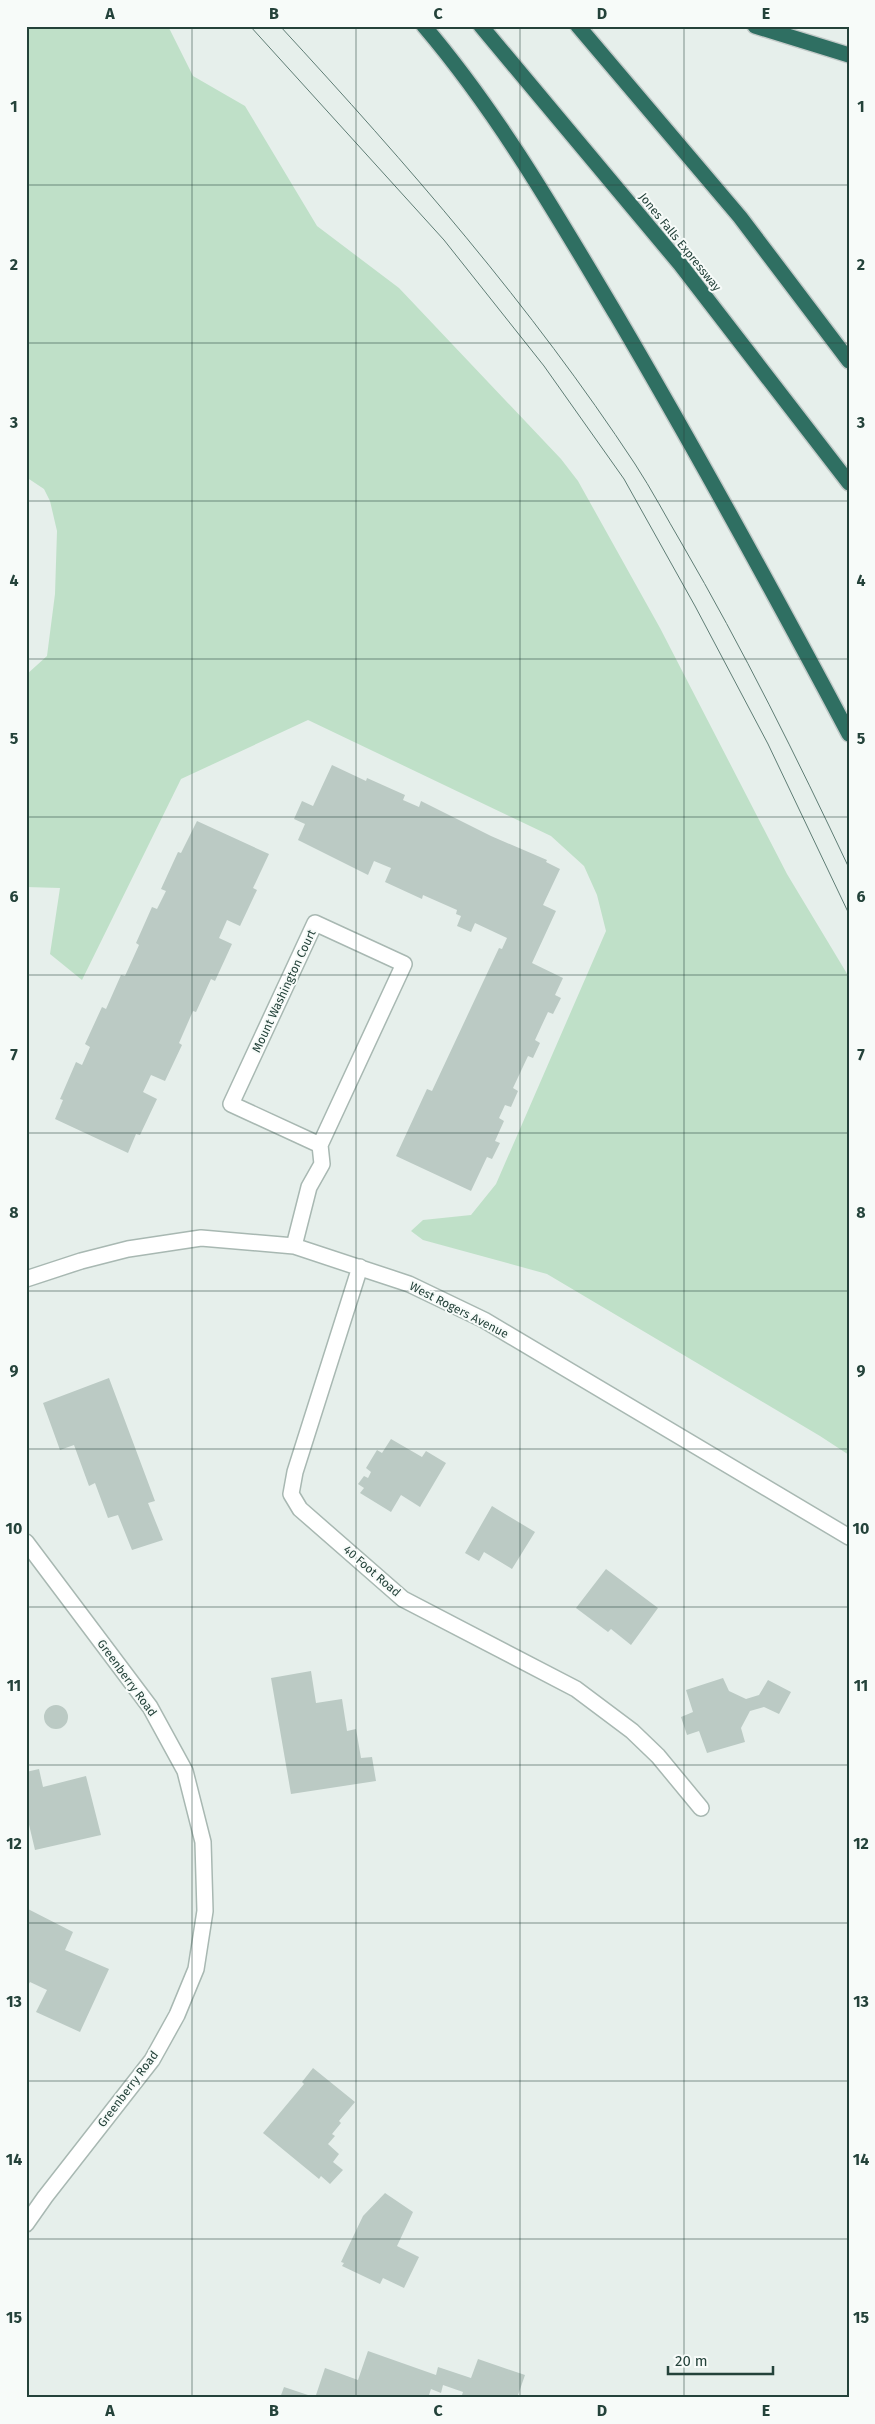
<svg xmlns="http://www.w3.org/2000/svg" width="875" height="2424" viewBox="0 0 875 2424" font-family="'Fira Sans',sans-serif">
<rect width="100%" height="100%" fill="#e6efeb"/>
<path fill="#bfe0c8" d="M26,26H168L193,76L245,106L317,226L399,288L561,459L578,481L660,628L787,874L849,977V1455L820,1436L547,1274L423,1240L411,1231L423,1220L471,1215L496,1184L606,931L597,895L584,866L551,836L308,720L181,779L82,980L50,954L60,888L26,887V675L47,656L55,594L57,531L50,501L44,489L26,477Z"/>
<path fill="#bbcac4" d="M332,765L366,781L367,778L405,795L403,800L419,807L421,801L491,836L547,860L546,862L560,869L543,905L556,911L532,963L563,978L555,995L561,998L553,1014L548,1012L541,1027L535,1040L540,1043L533,1058L528,1056L513,1088L518,1091L511,1107L505,1105L499,1118L504,1121L495,1141L500,1143L492,1159L487,1157L471,1191L396,1156L427,1089L432,1091L499,948L502,949L507,938L475,923L471,932L457,926L461,916L456,914L457,910L423,895L422,899L385,882L391,868L374,861L368,875L298,840L305,824L294,819L302,801L313,806Z
M197,821L269,854L253,888L257,890L240,926L227,920L219,938L232,944L215,981L211,979L196,1012L193,1011L179,1043L182,1045L165,1081L151,1075L143,1092L157,1099L140,1135L136,1134L128,1153L55,1119L63,1100L60,1099L76,1062L82,1065L90,1047L85,1044L102,1007L106,1009L121,975L125,976L139,945L136,943L152,907L157,909L166,891L161,889L178,852L181,853Z
M109,1378L155,1501L148,1503L163,1540L132,1550L118,1515L108,1518L95,1483L89,1486L74,1445L60,1450L43,1403Z
M391,1439L422,1457L426,1451L446,1463L420,1507L401,1495L391,1512L360,1493L364,1488L358,1484L364,1476L368,1478L371,1472L366,1468L377,1450L382,1453Z
M492,1506L535,1532L512,1569L484,1552L479,1561L465,1553Z
M606,1569L658,1608L631,1645L611,1629L608,1632L576,1608Z
M311,1671L316,1703L342,1699L347,1731L356,1729L361,1758L372,1757L376,1781L291,1794L271,1678Z
M723,1678L729,1691L746,1699L759,1695L768,1680L791,1692L779,1714L764,1707L750,1711L741,1728L745,1742L707,1753L699,1731L687,1735L681,1717L693,1712L686,1690Z
M44 1717a12 12 0 1 1 24 0a12 12 0 1 1-24 0Z
M39,1769L43,1787L86,1776L101,1835L35,1850L26,1812V1772Z
M26,1908L73,1932L65,1950L109,1969L80,2032L36,2012L47,1990L30,1982L26,1989Z
M313,2068L355,2102L339,2121L341,2123L332,2134L335,2136L328,2144L339,2154L333,2162L343,2170L330,2184L321,2176L319,2179L263,2133L304,2084L302,2082Z
M385,2193L413,2212L397,2246L419,2257L404,2288L383,2278L380,2284L342,2266L344,2263L341,2262L363,2216Z
M368,2351L436,2375L438,2367L471,2378L478,2359L525,2375L517,2398H461L463,2392L443,2385L441,2393L431,2389L428,2398H315L325,2368L358,2380Z
M284,2387L314,2397V2398H280Z"/>
<g fill="none" stroke-linecap="round" stroke-linejoin="round">
<defs>
<path id="minor" d="M294,1246L309,1187L322,1164L320,1145L404,964L315,923L231,1104L320,1145
M360,1267L295,1472L291,1494L300,1509L403,1599L576,1689L632,1731L658,1756L701,1808
M26,1279L81,1261L128,1249L201,1238L294,1246L409,1284L484,1320L849,1537
M26,1542L150,1707L185,1771L203,1842L205,1911L196,1969L177,2015L152,2060L45,2197L26,2224"/>
<path id="highway" d="M424,26C499,114 558,217 617,316C698,454 774,593 849,734
M481,26L680,264L849,483
M578,26L740,217L849,361
M755,26L849,55"/>
</defs>
<use href="#minor" stroke="#a8b8b2" stroke-width="18"/>
<use href="#highway" stroke="#c2cac8" stroke-width="18"/>
<use href="#minor" stroke="#fff" stroke-width="15"/>
<use href="#highway" stroke="#2f6f62" stroke-width="15"/>
<path stroke="#5f7d75" stroke-width="1" d="M250,26L444,240L544,366L624,479L695,606L768,744L849,914
M280,26C408,165 531,306 635,464C652,490 666,517 682,544C743,649 797,758 849,868"/>
</g>
<path fill="none" stroke="#24423a" stroke-width="1" stroke-opacity="0.55" d="M192,26V2398M356,26V2398M520,26V2398M684,26V2398M26,185H849M26,343H849M26,501H849M26,659H849M26,817H849M26,975H849M26,1133H849M26,1291H849M26,1449H849M26,1607H849M26,1765H849M26,1923H849M26,2081H849M26,2239H849"/>
<g text-anchor="middle" stroke-width="4" stroke-linejoin="round" paint-order="stroke">
<g font-size="12" fill="#24423a" stroke="#f7fbf9">
<text transform="translate(680 242) rotate(51)" y="4">Jones Falls Expressway</text>
<text transform="translate(284 991) rotate(-65)" y="4">Mount Washington Court</text>
<text transform="translate(459 1310) rotate(27)" y="4">West Rogers Avenue</text>
<text transform="translate(372 1571) rotate(41)" y="4">40 Foot Road</text>
<text transform="translate(127 1678) rotate(54)" y="4">Greenberry Road</text>
<text transform="translate(128 2089) rotate(-53)" y="4">Greenberry Road</text>
</g>
</g>
<rect width="875" height="2424" fill="none" stroke="#f7fbf9" stroke-width="55"/>
<path d="M668 2366v8h105v-8" fill="none" stroke="#24423a" stroke-width="2.5"/>
<text x="675" y="2366" font-size="15" fill="#24423a" stroke="#f7fbf9" stroke-width="4" paint-order="stroke">20 m</text>
<rect x="28" y="28" width="820" height="2368" fill="none" stroke="#24423a" stroke-width="2"/>
<g font-size="16" text-anchor="middle" font-weight="bold" fill="#24423a">
<text x="110" y="19">A</text>
<text x="274" y="19">B</text>
<text x="438" y="19">C</text>
<text x="602" y="19">D</text>
<text x="766" y="19">E</text>
<text x="14" y="112">1</text>
<text x="861" y="112">1</text>
<text x="14" y="270">2</text>
<text x="861" y="270">2</text>
<text x="14" y="428">3</text>
<text x="861" y="428">3</text>
<text x="14" y="586">4</text>
<text x="861" y="586">4</text>
<text x="14" y="744">5</text>
<text x="861" y="744">5</text>
<text x="14" y="902">6</text>
<text x="861" y="902">6</text>
<text x="14" y="1060">7</text>
<text x="861" y="1060">7</text>
<text x="14" y="1218">8</text>
<text x="861" y="1218">8</text>
<text x="14" y="1376">9</text>
<text x="861" y="1376">9</text>
<text x="14" y="1534">10</text>
<text x="861" y="1534">10</text>
<text x="14" y="1691">11</text>
<text x="861" y="1691">11</text>
<text x="14" y="1849">12</text>
<text x="861" y="1849">12</text>
<text x="14" y="2007">13</text>
<text x="861" y="2007">13</text>
<text x="14" y="2165">14</text>
<text x="861" y="2165">14</text>
<text x="14" y="2323">15</text>
<text x="861" y="2323">15</text>
<text x="110" y="2416">A</text>
<text x="274" y="2416">B</text>
<text x="438" y="2416">C</text>
<text x="602" y="2416">D</text>
<text x="766" y="2416">E</text>
</g>
</svg>
